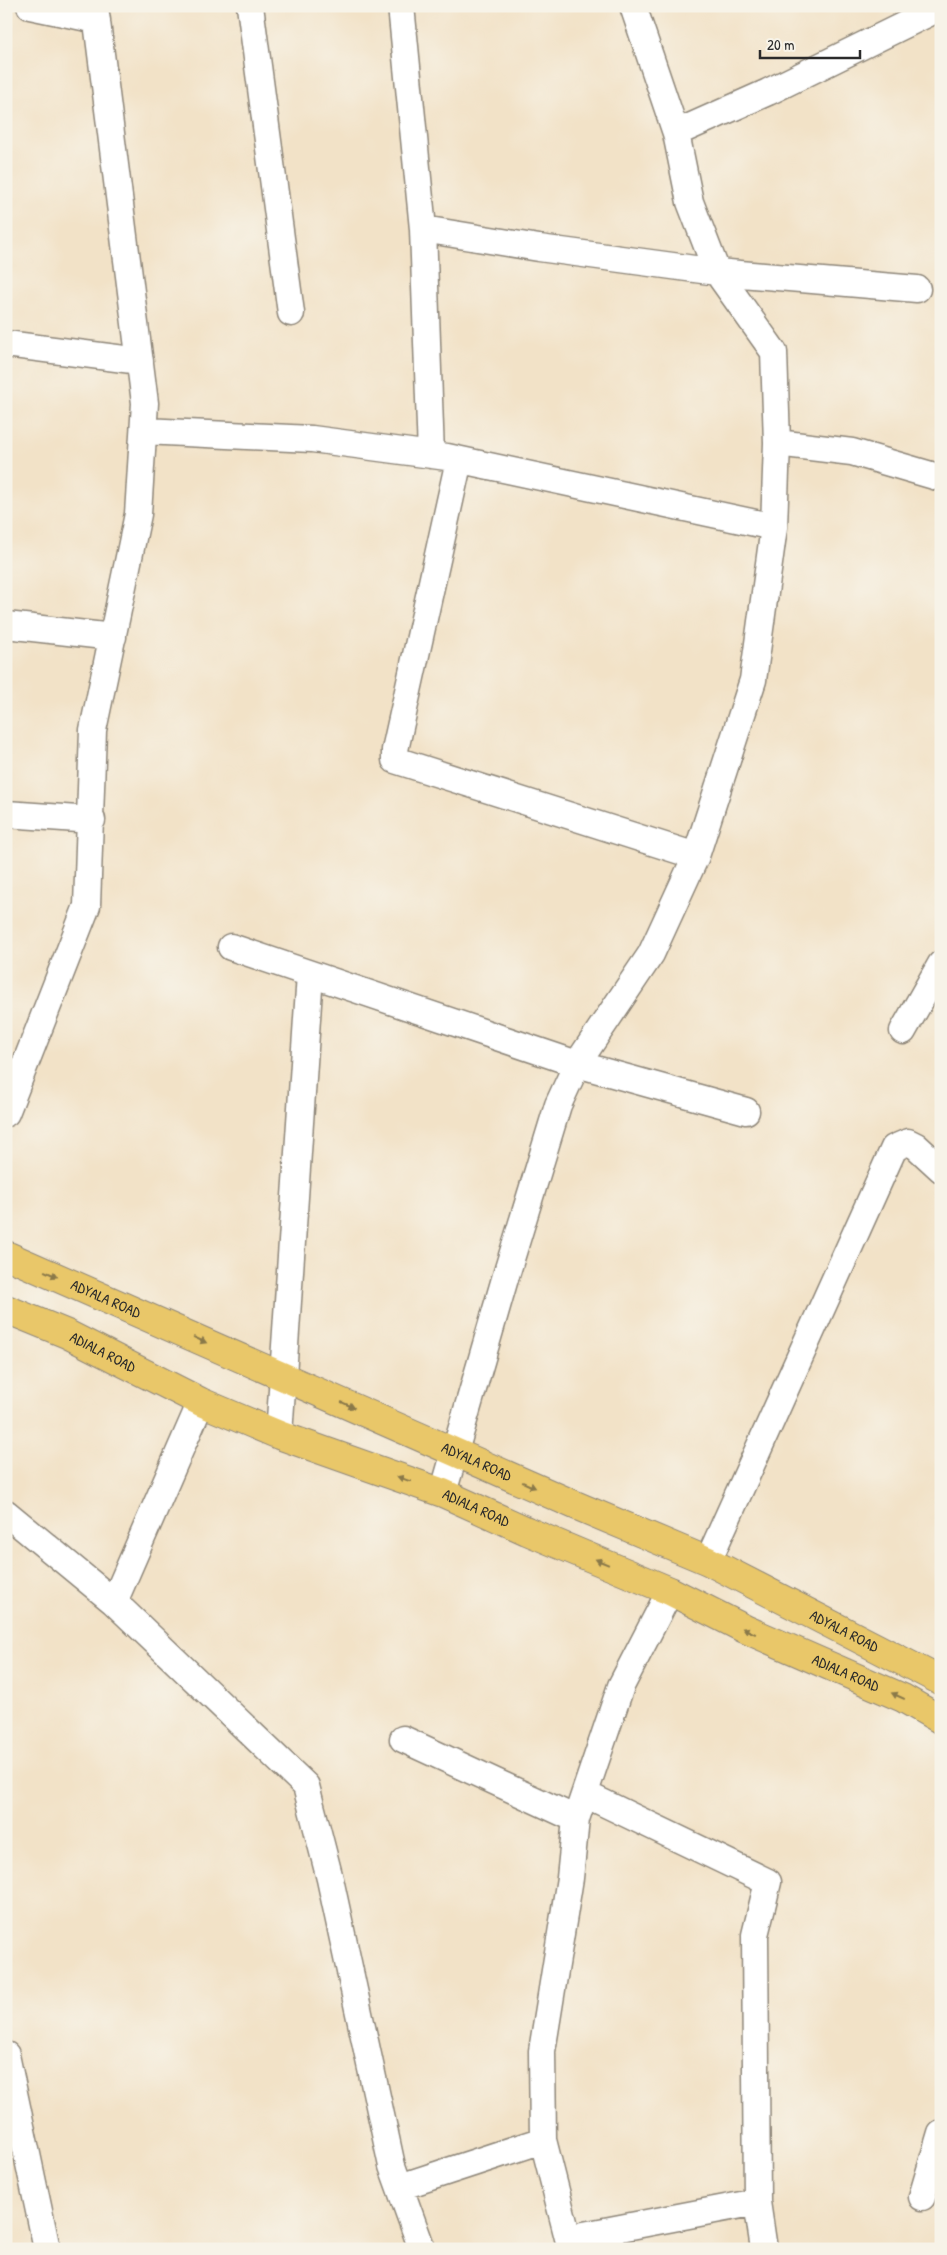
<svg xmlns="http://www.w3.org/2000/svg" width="947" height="2255" viewBox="0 0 947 2255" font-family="'Patrick Hand',sans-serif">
<rect width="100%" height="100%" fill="#f7f3e8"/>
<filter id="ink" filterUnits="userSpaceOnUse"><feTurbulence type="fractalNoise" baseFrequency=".02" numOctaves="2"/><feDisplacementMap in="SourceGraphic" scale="10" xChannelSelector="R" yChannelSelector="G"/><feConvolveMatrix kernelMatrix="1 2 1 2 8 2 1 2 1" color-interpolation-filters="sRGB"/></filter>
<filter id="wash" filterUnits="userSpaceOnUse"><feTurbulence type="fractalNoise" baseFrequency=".0096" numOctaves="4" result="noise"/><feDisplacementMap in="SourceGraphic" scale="20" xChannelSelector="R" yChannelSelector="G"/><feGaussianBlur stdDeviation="1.12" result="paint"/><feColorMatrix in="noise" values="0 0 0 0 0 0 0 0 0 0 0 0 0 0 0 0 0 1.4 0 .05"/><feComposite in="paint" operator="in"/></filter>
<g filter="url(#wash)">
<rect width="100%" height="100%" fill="#f2e2c7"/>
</g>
<g filter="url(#ink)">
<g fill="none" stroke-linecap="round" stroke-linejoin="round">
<defs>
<path id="minor" d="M30,6L97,20
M250,6L291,313
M401,6L423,229L431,455
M676,133L768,92L941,7
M423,229L539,248L717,272L917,289
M6,344L140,361
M144,431L312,439L447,457L774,527
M777,443L852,452L941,478
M459,460L395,750V760L696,856
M6,625L113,637
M6,814L92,820
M231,947L577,1064L746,1111
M903,1031L941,964
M6,1113L87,906L93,730L138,514L145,403L95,6
M201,1402L114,1602L306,1786L330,1879L392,2166L422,2249
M279,1435L310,974
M443,1493L504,1282L558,1105L577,1064L651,954L696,856L753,680L774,527L777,443L774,352L717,272L690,202L676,133L633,6
M6,1513L114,1602
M708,1561L894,1148L908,1142L916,1146L941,1169
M403,1739L576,1819
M585,1794L768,1882L755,1935L757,2202L764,2249
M6,2055L47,2249
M543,2140L568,2238L757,2202
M400,2187L543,2140L542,2051L570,1878L576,1819L621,1686L670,1591
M922,2197L941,2133"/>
<g id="primary">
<path id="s1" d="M6,1255L575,1505L708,1561L941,1681"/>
<path id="s2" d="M6,1309L67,1334L201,1402L279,1435L443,1493L527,1531L670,1591L745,1629L903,1698L941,1720"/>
</g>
</defs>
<use href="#minor" stroke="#8e8679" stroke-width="29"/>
<use href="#primary" stroke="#8e8679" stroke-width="30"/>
<use href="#minor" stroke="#fff" stroke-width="26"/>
<use href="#primary" stroke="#e9c769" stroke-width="28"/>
</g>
<defs><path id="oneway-solid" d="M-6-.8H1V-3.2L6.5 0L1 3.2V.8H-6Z" transform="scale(1.25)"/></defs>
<g fill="#8a794a">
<use href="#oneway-solid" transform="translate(51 1274) rotate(24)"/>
<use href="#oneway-solid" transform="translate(200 1340) rotate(24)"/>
<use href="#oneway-solid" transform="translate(348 1405) rotate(24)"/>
<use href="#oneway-solid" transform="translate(404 1479) rotate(-160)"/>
<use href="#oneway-solid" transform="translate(529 1485) rotate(24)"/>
<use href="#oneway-solid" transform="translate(602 1562) rotate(-157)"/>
<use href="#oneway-solid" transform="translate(749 1631) rotate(-156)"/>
<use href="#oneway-solid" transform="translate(898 1696) rotate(-155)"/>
</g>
</g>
<g text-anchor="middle" stroke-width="4" stroke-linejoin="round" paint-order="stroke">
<g font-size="15" fill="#2b2b2b" stroke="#f7f3e8">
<text dy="5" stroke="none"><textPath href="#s1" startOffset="109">ADYALA ROAD</textPath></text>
<text dy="5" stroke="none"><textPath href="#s2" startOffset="106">ADIALA ROAD</textPath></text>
<text dy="5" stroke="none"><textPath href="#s1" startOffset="514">ADYALA ROAD</textPath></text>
<text dy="5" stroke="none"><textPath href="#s2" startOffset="511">ADIALA ROAD</textPath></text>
<text dy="5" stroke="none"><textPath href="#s1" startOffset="919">ADYALA ROAD</textPath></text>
<text dy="5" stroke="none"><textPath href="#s2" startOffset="916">ADIALA ROAD</textPath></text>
</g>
</g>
<rect width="947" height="2255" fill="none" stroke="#f7f3e8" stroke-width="25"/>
<path d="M760 50v8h100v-8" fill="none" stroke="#2b2b2b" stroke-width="2.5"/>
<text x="767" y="50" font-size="15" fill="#2b2b2b" stroke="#f7f3e8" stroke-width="4" paint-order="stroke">20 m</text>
</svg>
